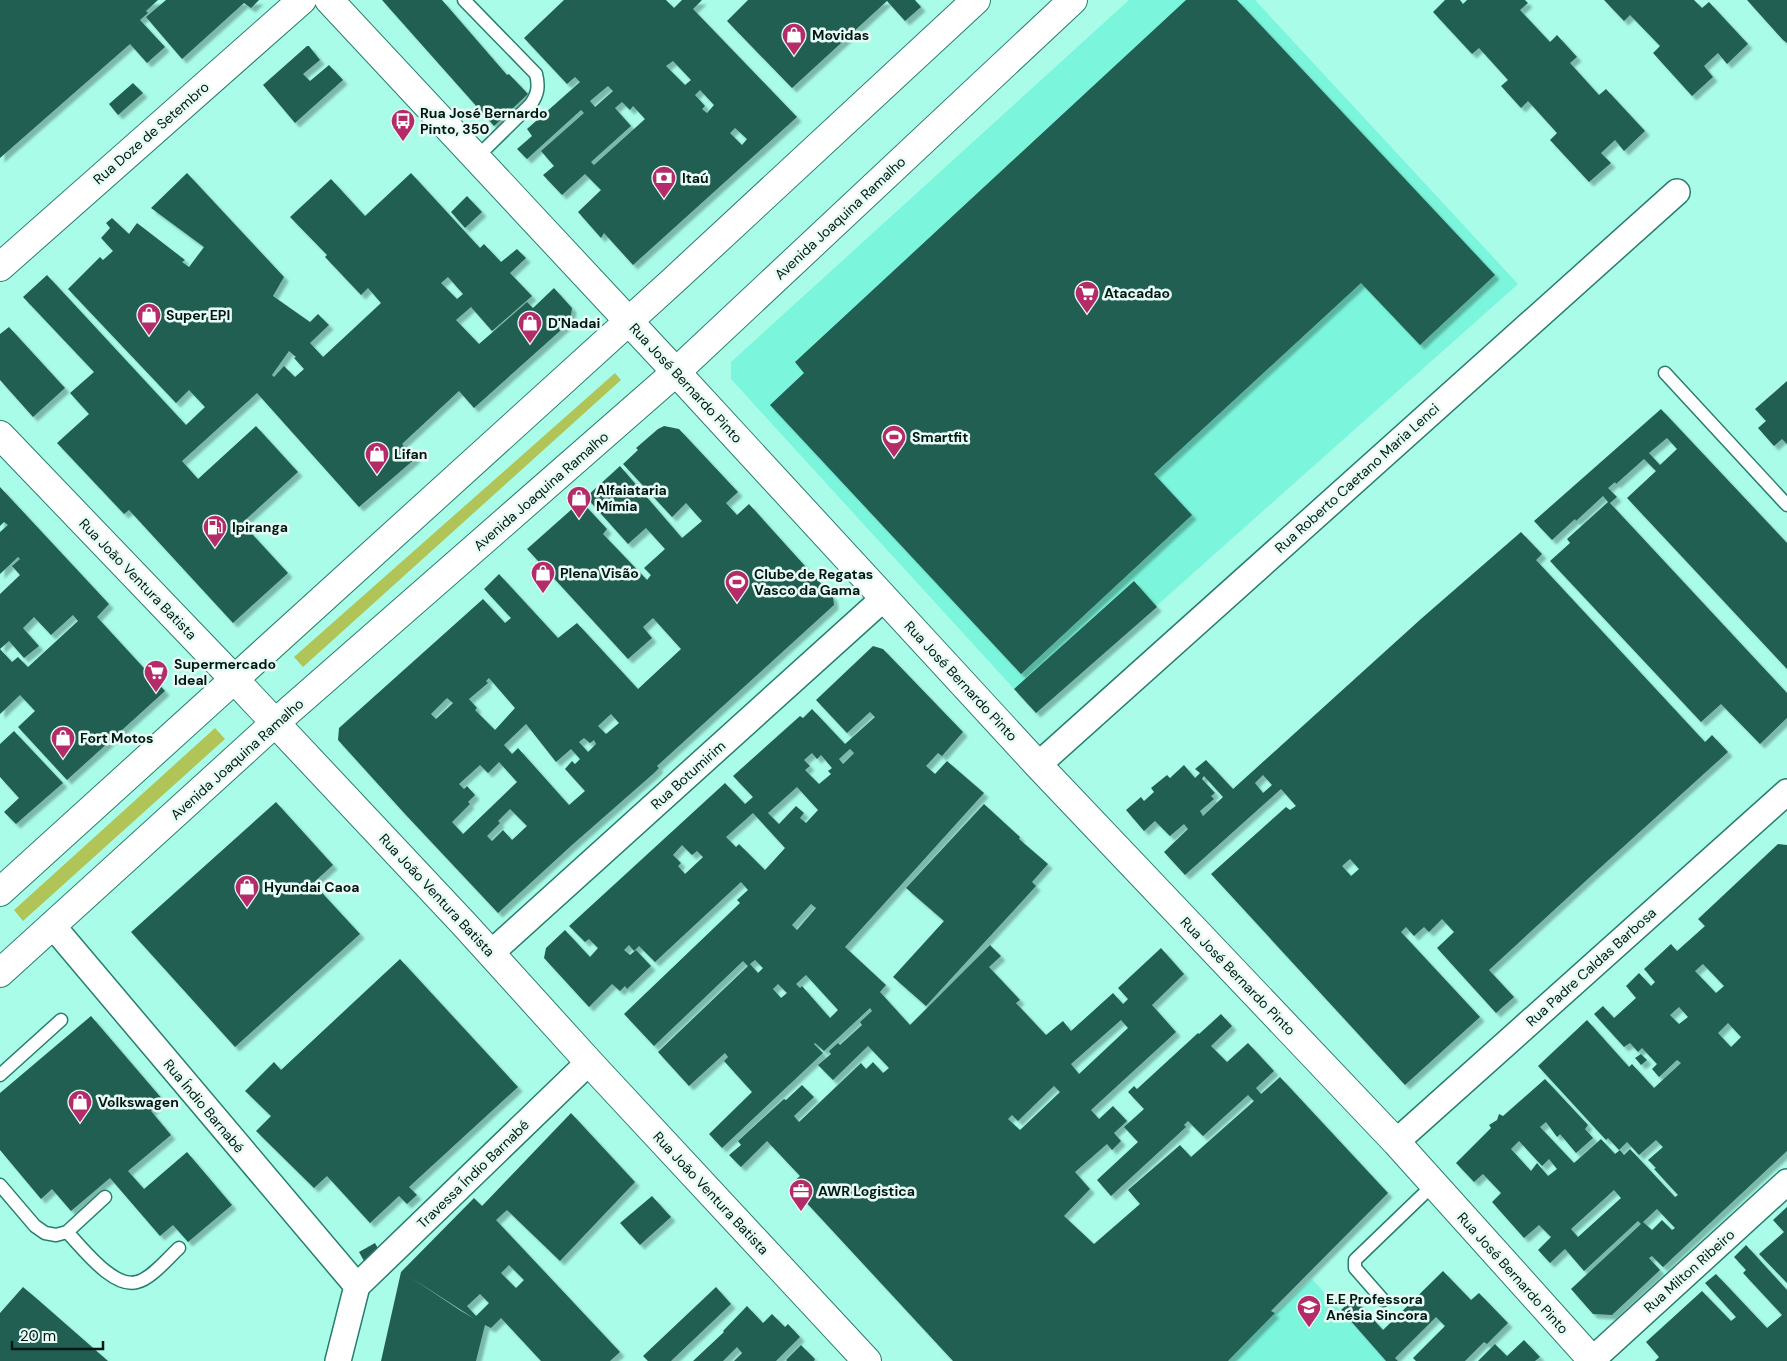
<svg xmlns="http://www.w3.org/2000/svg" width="1787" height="1361" viewBox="0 0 1787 1361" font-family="'DM Sans',sans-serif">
<defs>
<filter id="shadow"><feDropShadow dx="4.5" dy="4.5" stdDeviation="1" flood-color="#0004"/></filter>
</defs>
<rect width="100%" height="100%" fill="#a9fce8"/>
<path fill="#7bf5db" d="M1129,0H1255L1518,284L1036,713L731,379V362Z
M1312,1279L1386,1361H1228L1275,1313Z"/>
<path fill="#b1c457" d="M615,373L621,380L303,667L294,657Z
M215,728L225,739L23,921L14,910Z"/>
<path fill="#245f53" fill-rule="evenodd" filter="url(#shadow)" d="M0,0H158L146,11L148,13L140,20L165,47L147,63L130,44L0,158Z
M166,0H259L251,8L244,3L182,59L146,17Z
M382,0H442L507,75L509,74L528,94L494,126Z
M564,0H666L674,8L682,0H702L693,9L797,117L633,265L604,233L601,238L578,212L601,190L585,174L562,195L543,175L554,166L541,151L584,113L581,110L527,159L517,149L532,136L527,129L580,82L575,77L567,84L524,38ZM673,61L691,80L685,85L666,66ZM608,86L613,91L595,107L590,101ZM700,90L714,105L707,113L702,109L705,106L695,95ZM622,102L630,110L633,106L645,119L594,165L591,162L631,126L615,108ZM735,128L747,139L742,145L730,133Z
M748,0H915L921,7L905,21L887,1L792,88L727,21Z
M1186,0H1237L1495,275L1420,345L1361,283L1154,474L1192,515L1021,674L770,405L804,373L795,362Z
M1445,0H1460L1463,4L1467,0H1525L1528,3L1520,10L1550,42L1557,35L1577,57L1570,63L1599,95L1606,89L1645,131L1624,151L1615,140L1601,153L1611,163L1589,182L1550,140L1557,133L1528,101L1521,108L1501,86L1508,80L1479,48L1472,54L1433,12Z
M1604,0H1694L1702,8L1709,2L1748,44L1727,64L1718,53L1704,66L1713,77L1692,96L1653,53L1660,46L1630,15L1624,21Z
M1747,0H1787V43L1783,40Z
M307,46H309L320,60L303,74L310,81L329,65L343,80L295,123L263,85Z
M133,83L143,93L118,115L109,104Z
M187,173L284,277L273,296L310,322L318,314L329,325L310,343L323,357L381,303L368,288L361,295L325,257L327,255L290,217L331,179L365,216L411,173L480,248L484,244L501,262L517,249L526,258L510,273L532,296L492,331L471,307L456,320L479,344L527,302L533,308L554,288L572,308L570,322L474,408L459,391L402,444L416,458L359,507L257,393L182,461L198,479L256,426L298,472L242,523L288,573L233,623L129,510L124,514L57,443L89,414L70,393L94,372L23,297L47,275L186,425L205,407L189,390L176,403L68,289L100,257L103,260L113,251L101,238L110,228L106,223L112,218L129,234L137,223L185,260L182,262L189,267L204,247L151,208ZM448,277L463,294L457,299L441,283ZM289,351L296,357L294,358L304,369L295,377L284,366L274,377L272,375Z
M467,196L482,212L465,228L451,212Z
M9,327L65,388L33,417L0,380V334Z
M1787,381V444L1782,439L1774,446L1758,428L1766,421L1755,409Z
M1661,409L1787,543V669L1627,498L1656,471L1644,459L1616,484L1615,482L1608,488L1617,497L1610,503L1787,693V718L1760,744L1721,704L1701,722L1550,561L1570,543L1567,539L1608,502L1603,496L1576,521L1575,519L1552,540L1534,521ZM1667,438L1677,449L1660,465L1649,453Z
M664,426L679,429L738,492L726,503L737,515L749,504L833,597L834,605L657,766L659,768L653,774L572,845L498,913L405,814L338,740L339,728L483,599L505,623L511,618L484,589L499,574L558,638L577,623L638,689L681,649L653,618L643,627L652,638L628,659L527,549L581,501L607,529L603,534L647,580L651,575L644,568L665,549L646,528L628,544L586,497L620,466L682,538L702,521L686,503L672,517L623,464L638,450L636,448L658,429ZM489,678L515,708L495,730L475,710L477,708L469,699L488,683L486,681ZM447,698L453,703L436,719L431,714ZM611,714L619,723L606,734L598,726ZM526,724L556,762L571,749L580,759L575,764L572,761L565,769L585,791L569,805L518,748L512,754L504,745ZM584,738L590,743L594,740L596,744L588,752L579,742ZM499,762L517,782L463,834L452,822L470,804L468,802L475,795L467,786L464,789L459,784L480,765L488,773ZM510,809L527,826L512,840L503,830L492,841L487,836L500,823L498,821Z
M0,487L109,604L97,617L165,691L67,780L18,727L35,711L20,695L0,714V594L20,575L12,566L20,559L18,557L0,574V532L8,525L4,522L0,526ZM73,615L78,621L28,667L18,657L12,662L0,649L9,641L24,658L39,646L23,628L34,617L51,635Z
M1521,532L1542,554L1536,560L1705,742L1712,735L1728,752L1590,877L1489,970L1514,997L1496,1013L1437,948L1454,932L1442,919L1429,932L1424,927L1414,936L1406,927L1401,932L1480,1017L1405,1085L1211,874L1286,807L1290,810L1296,806L1281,789L1185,875L1164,852L1188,829L1184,824L1170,836L1155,821L1144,831L1126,810L1141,797L1144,801L1154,792L1151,788L1167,775L1170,778L1184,765L1195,778L1200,773L1195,769L1206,760L1233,789L1422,618ZM1263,775L1272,785L1263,793L1255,783ZM1204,776L1223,797L1203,816L1200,811L1214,799L1211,796L1215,793L1202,779ZM1350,859L1359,869L1351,876L1342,866Z
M1134,581L1157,607L1036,713L1014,689Z
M873,646L883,649L963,732L942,756L938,753L926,766L935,774L947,761L984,793L845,947L886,985L880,992L910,1025L990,945L1001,956L989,967L1020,1000L1016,1003L1046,1035L1063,1021L1071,1031L1113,993L1123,1004L1128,999L1118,988L1161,948L1184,974L1152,1005L1176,1032L1091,1110L1099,1119L1113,1106L1127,1121L1114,1133L1121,1141L1112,1150L1107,1144L1075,1172L1090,1189L1064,1216L1094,1244L1140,1204L1128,1190L1180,1145L1191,1157L1254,1101L1248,1095L1203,1136L1188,1121L1184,1125L1186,1127L1111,1196L1097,1180L1138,1142L1124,1127L1144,1109L1128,1092L1134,1086L1137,1089L1198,1033L1199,1034L1221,1014L1232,1026L1211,1046L1227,1062L1248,1043L1274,1071L1256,1088L1261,1094L1280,1077L1388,1193L1271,1311L1275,1313L1228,1361H953L790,1185L800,1176L767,1141L741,1167L729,1155L741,1145L738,1141L784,1099L786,1100L802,1085L814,1097L794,1116L799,1122L861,1063L866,1069L873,1062L883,1073L889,1068L868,1046L833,1080L818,1065L831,1054L829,1051L838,1043L840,1045L862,1025L860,1022L872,1011L870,1008L824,1051L815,1043L814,1044L823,1053L722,1148L709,1134L752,1092L724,1061L728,1057L725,1053L689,1086L658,1052L748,966L743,961L654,1046L624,1014L740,903L737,900L748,890L741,882L655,962L639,946L634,951L629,945L624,950L630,955L636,950L651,966L627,989L625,986L620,991L612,984L589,1007L544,958L546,948L565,930L590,957L598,948L589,939L585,942L569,926L725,783L745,804L753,797L733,776L800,716L803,718L812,709L845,744L875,717L870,712L847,733L816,700ZM850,749L854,753L843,764L839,759ZM812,753L817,759L821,755L832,768L828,771L831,774L819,784L805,770L810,766L804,760ZM797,787L818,810L806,823L800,818L804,813L796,806L779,824L768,813ZM753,813L785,848L765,870L739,844L736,847L726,837ZM682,845L692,855L697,851L703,857L685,874L678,866L681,863L673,855ZM811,904L816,908L797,930L792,925ZM755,960L763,968L758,973L750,964ZM806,975L838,1010L830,1018L802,986L800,988L796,984ZM778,984L787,993L781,998L773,989ZM1121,1020L1128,1028L1079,1074L1071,1064ZM1054,1086L1060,1092L1020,1130L1008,1119L1012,1115L1018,1121Z
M14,731L63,783L16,824L4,812L19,798L0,777V744Z
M276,802L333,865L313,883L360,934L235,1047L131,932Z
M984,804L1020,837L1019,839L1048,864L1032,882L1036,886L926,1006L893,977L944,921L906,888Z
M1778,844L1787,845V1151L1663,1267L1652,1256L1649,1258L1660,1270L1612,1315L1593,1314L1571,1289L1641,1224L1638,1221L1584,1271L1565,1249L1550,1263L1538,1250L1551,1237L1539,1225L1524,1238L1492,1202L1501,1193L1483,1174L1474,1182L1456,1163L1491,1128L1489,1125L1497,1120L1499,1114L1503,1116L1545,1079L1588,1125L1585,1129L1593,1138L1576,1153L1560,1134L1557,1137L1546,1122L1540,1127L1574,1163L1601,1139L1615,1154L1620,1150L1624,1155L1630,1149L1675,1197L1678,1195L1654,1169L1656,1168L1648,1160L1663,1147L1656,1140L1639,1155L1627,1142L1619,1150L1608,1138L1606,1140L1538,1066L1587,1020L1629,1067L1632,1064L1654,1088L1681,1063L1677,1060L1659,1077L1652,1069L1657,1064L1642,1048L1638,1052L1630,1043L1624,1047L1594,1014L1603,1006L1614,1018L1636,998L1626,986L1639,973L1651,986L1655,982L1644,969L1671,944L1677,951L1705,926L1698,919ZM1703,964L1724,986L1716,993L1695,971ZM1679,1007L1688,1017L1679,1024L1670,1015ZM1728,1023L1741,1037L1731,1047L1718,1033ZM1519,1141L1542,1166L1549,1159L1557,1169L1548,1176L1537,1163L1531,1171L1511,1149ZM1614,1190L1621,1198L1578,1237L1571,1229ZM1657,1209L1675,1228L1672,1230L1662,1220L1652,1230L1643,1222Z
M400,959L518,1087L409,1187L417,1195L407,1204L399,1196L370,1223L327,1176L314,1188L256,1131L271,1116L245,1091L274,1062L281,1070Z
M91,1016L163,1100L151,1111L171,1135L128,1171L144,1189L187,1152L232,1205L188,1242L173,1225L160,1236L110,1178L71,1211L52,1189L41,1199L0,1150V1093Z
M1641,1054L1647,1060L1641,1065L1635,1058Z
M571,1113L635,1182L560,1261L507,1210L496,1220L620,1352L610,1361H541L501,1318L491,1328L485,1325L476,1361H381L401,1272L474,1198L482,1206ZM509,1265L524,1280L516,1288L501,1273ZM410,1277L475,1319L461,1311ZM480,1294L489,1303L476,1316L467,1306Z
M652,1196L671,1217L640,1245L620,1223Z
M1787,1207V1283L1759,1254L1784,1232L1773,1220Z
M375,1243L380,1252L364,1261L359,1252Z
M1746,1245L1787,1290V1361H1655L1659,1357L1646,1342L1702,1291L1731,1321L1736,1317L1705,1283L1716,1274L1767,1328L1782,1315L1743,1273L1746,1270L1734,1257Z
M1443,1271L1471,1300L1479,1293L1508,1323L1487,1344L1484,1342L1465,1361H1416L1413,1358L1445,1326L1436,1317L1395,1358L1398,1361H1386L1341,1310L1354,1298L1383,1330Z
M23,1287L36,1298L108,1361H0V1313Z
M716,1287L731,1304L671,1361H648L643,1356Z
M747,1306L763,1323L772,1314L785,1327L788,1324L800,1337L776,1361H734L742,1353L737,1347L723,1361H693L724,1332L723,1331Z
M1524,1340L1540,1357L1535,1361H1478L1495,1344L1507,1356Z
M801,1345L815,1359L814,1361H787L786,1360Z"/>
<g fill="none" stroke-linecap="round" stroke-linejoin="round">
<defs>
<path id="service" d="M464,0L536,74C539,86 538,94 531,104L476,158
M1665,373L1787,505
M0,1075L61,1020
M0,1185L35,1226L45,1233L56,1235L67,1232L105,1197
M67,1232C82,1247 113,1289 137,1282C151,1279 168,1258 179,1248
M1383,1300L1355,1268V1260L1434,1184"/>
<path id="minor" d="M1038,765L1677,192
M52,925L357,1286
M491,953L884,598
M1396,1142L1787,792
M357,1286L589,1062
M1592,1360L1787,1182
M338,1361L357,1286"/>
<path id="tertiary" d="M329,0L676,372L1038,765L1396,1142L1593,1361
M0,267L302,0
M0,435L234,679L465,925L589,1062L867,1361"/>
<path id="secondary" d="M0,892L674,280L976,0
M0,973L275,723L676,372L1073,0"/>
</defs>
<use href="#service" stroke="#287e6e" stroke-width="15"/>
<use href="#minor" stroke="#287e6e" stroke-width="28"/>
<use href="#tertiary" stroke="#287e6e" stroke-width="30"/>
<use href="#secondary" stroke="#287e6e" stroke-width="30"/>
<use href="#service" stroke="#fff" stroke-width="12"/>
<use href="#minor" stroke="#fff" stroke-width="25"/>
<use href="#tertiary" stroke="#fff" stroke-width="28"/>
<use href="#secondary" stroke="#fff" stroke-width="28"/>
</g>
<defs>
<symbol id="shop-pin" viewBox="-11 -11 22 30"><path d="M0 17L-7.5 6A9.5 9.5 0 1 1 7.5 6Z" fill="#b42b6a" stroke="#e7fbf5"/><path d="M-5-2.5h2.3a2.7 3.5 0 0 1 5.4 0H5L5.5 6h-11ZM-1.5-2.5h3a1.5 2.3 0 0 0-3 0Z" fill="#fff"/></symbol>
<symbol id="bus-pin" viewBox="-11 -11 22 30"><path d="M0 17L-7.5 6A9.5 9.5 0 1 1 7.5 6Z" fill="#b42b6a" stroke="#e7fbf5"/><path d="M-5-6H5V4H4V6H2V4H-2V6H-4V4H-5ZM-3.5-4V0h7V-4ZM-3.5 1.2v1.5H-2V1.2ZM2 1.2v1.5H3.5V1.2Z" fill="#fff"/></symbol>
<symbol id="bank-pin" viewBox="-11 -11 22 30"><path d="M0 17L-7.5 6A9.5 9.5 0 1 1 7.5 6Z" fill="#b42b6a" stroke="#e7fbf5"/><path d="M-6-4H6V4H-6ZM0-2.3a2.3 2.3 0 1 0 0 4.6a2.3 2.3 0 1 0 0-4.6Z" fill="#fff"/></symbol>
<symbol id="supermarket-pin" viewBox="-11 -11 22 30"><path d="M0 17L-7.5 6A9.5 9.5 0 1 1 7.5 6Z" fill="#b42b6a" stroke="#e7fbf5"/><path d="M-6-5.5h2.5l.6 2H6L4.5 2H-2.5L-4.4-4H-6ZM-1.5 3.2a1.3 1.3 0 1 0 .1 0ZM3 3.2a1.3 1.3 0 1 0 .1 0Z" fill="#fff"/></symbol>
<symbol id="stadium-pin" viewBox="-11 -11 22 30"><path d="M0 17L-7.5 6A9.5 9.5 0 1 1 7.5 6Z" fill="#b42b6a" stroke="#e7fbf5"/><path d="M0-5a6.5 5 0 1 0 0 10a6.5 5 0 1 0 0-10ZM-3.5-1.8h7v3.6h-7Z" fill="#fff"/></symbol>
<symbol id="fuel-pin" viewBox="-11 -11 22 30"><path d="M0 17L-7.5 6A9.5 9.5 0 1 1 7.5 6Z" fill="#b42b6a" stroke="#e7fbf5"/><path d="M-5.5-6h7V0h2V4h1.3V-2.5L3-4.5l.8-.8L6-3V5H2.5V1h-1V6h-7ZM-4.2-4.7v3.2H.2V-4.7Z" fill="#fff"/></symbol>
<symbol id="office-pin" viewBox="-11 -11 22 30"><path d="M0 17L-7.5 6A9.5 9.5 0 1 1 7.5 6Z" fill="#b42b6a" stroke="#e7fbf5"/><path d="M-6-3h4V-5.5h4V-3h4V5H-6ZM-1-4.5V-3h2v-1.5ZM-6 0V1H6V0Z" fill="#fff"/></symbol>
<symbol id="school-pin" viewBox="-11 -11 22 30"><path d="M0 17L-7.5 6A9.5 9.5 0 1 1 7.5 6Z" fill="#b42b6a" stroke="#e7fbf5"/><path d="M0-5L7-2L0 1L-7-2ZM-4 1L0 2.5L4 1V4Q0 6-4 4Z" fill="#fff"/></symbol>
</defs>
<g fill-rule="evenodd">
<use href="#shop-pin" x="780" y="21" width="28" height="38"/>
<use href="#bus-pin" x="389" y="107" width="28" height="38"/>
<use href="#bank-pin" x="650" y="164" width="28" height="38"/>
<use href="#supermarket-pin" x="1073" y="279" width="28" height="38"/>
<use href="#shop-pin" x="135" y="301" width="28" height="38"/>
<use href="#shop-pin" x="516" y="309" width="28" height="38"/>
<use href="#stadium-pin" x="880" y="423" width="28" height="38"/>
<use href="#shop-pin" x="363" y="440" width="28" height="38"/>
<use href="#shop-pin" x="565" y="484" width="28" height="38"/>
<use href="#fuel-pin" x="201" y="513" width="28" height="38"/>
<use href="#shop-pin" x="529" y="559" width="28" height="38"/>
<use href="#stadium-pin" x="723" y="568" width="28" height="38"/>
<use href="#supermarket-pin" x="142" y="658" width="28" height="38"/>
<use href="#shop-pin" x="49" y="724" width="28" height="38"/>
<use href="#shop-pin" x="233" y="873" width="28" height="38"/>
<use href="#shop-pin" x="66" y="1088" width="28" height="38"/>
<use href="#office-pin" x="787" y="1177" width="28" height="38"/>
<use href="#school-pin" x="1295" y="1293" width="28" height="38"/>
</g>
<g text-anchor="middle" stroke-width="5" stroke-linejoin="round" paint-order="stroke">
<g font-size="14" font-weight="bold" fill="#011713" stroke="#e7fbf5" text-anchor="start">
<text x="812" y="40">Movidas</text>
<text x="420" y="118">Rua José Bernardo<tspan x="420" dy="16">Pinto, 350</tspan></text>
<text x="682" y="183">Itaú</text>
<text x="1104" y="298">Atacadao</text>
<text x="166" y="320">Super EPI</text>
<text x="548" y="328">D'Nadai</text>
<text x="912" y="442">Smartfit</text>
<text x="394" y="459">Lifan</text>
<text x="596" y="495">Alfaiataria<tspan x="596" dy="16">Mímia</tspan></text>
<text x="232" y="532">Ipiranga</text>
<text x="560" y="578">Plena Visão</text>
<text x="754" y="579">Clube de Regatas<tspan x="754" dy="16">Vasco da Gama</tspan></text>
<text x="174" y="669">Supermercado<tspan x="174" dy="16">Ideal</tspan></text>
<text x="80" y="743">Fort Motos</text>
<text x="264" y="892">Hyundai Caoa</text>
<text x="98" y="1107">Volkswagen</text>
<text x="818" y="1196">AWR Logistica</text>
<text x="1326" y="1304">E.E Professora<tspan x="1326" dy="16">Anésia Sincora</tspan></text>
</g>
<g font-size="14" fill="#011713" stroke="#e7fbf5">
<text transform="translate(151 133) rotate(-41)" y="5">Rua Doze de Setembro</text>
<text transform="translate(840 218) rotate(-43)" y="5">Avenida Joaquina Ramalho</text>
<text transform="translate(686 383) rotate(47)" y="5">Rua José Bernardo Pinto</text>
<text transform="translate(1357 478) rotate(-42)" y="5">Rua Roberto Caetano Maria Lenci</text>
<text transform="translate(541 491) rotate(-41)" y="5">Avenida Joaquina Ramalho</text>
<text transform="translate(138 579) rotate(46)" y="5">Rua João Ventura Batista</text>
<text transform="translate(961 681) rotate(47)" y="5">Rua José Bernardo Pinto</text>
<text transform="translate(237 759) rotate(-42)" y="5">Avenida Joaquina Ramalho</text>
<text transform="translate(688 775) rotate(-42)" y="5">Rua Botumirim</text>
<text transform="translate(437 895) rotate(47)" y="5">Rua João Ventura Batista</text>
<text transform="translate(1591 967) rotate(-42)" y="5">Rua Padre Caldas Barbosa</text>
<text transform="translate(1238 976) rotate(46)" y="5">Rua José Bernardo Pinto</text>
<text transform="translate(204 1106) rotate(50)" y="5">Rua Índio Barnabé</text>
<text transform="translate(473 1174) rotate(-44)" y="5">Travessa Índio Barnabé</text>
<text transform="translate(711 1193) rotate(47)" y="5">Rua João Ventura Batista</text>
<text transform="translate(1689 1271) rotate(-42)" y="5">Rua Milton Ribeiro</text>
<text transform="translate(1513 1273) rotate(48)" y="5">Rua José Bernardo Pinto</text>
</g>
</g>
<path d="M12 1341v8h91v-8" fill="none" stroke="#011713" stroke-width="2.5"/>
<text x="20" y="1341" font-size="15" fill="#011713" stroke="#e7fbf5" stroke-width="4" paint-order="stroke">20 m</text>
</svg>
